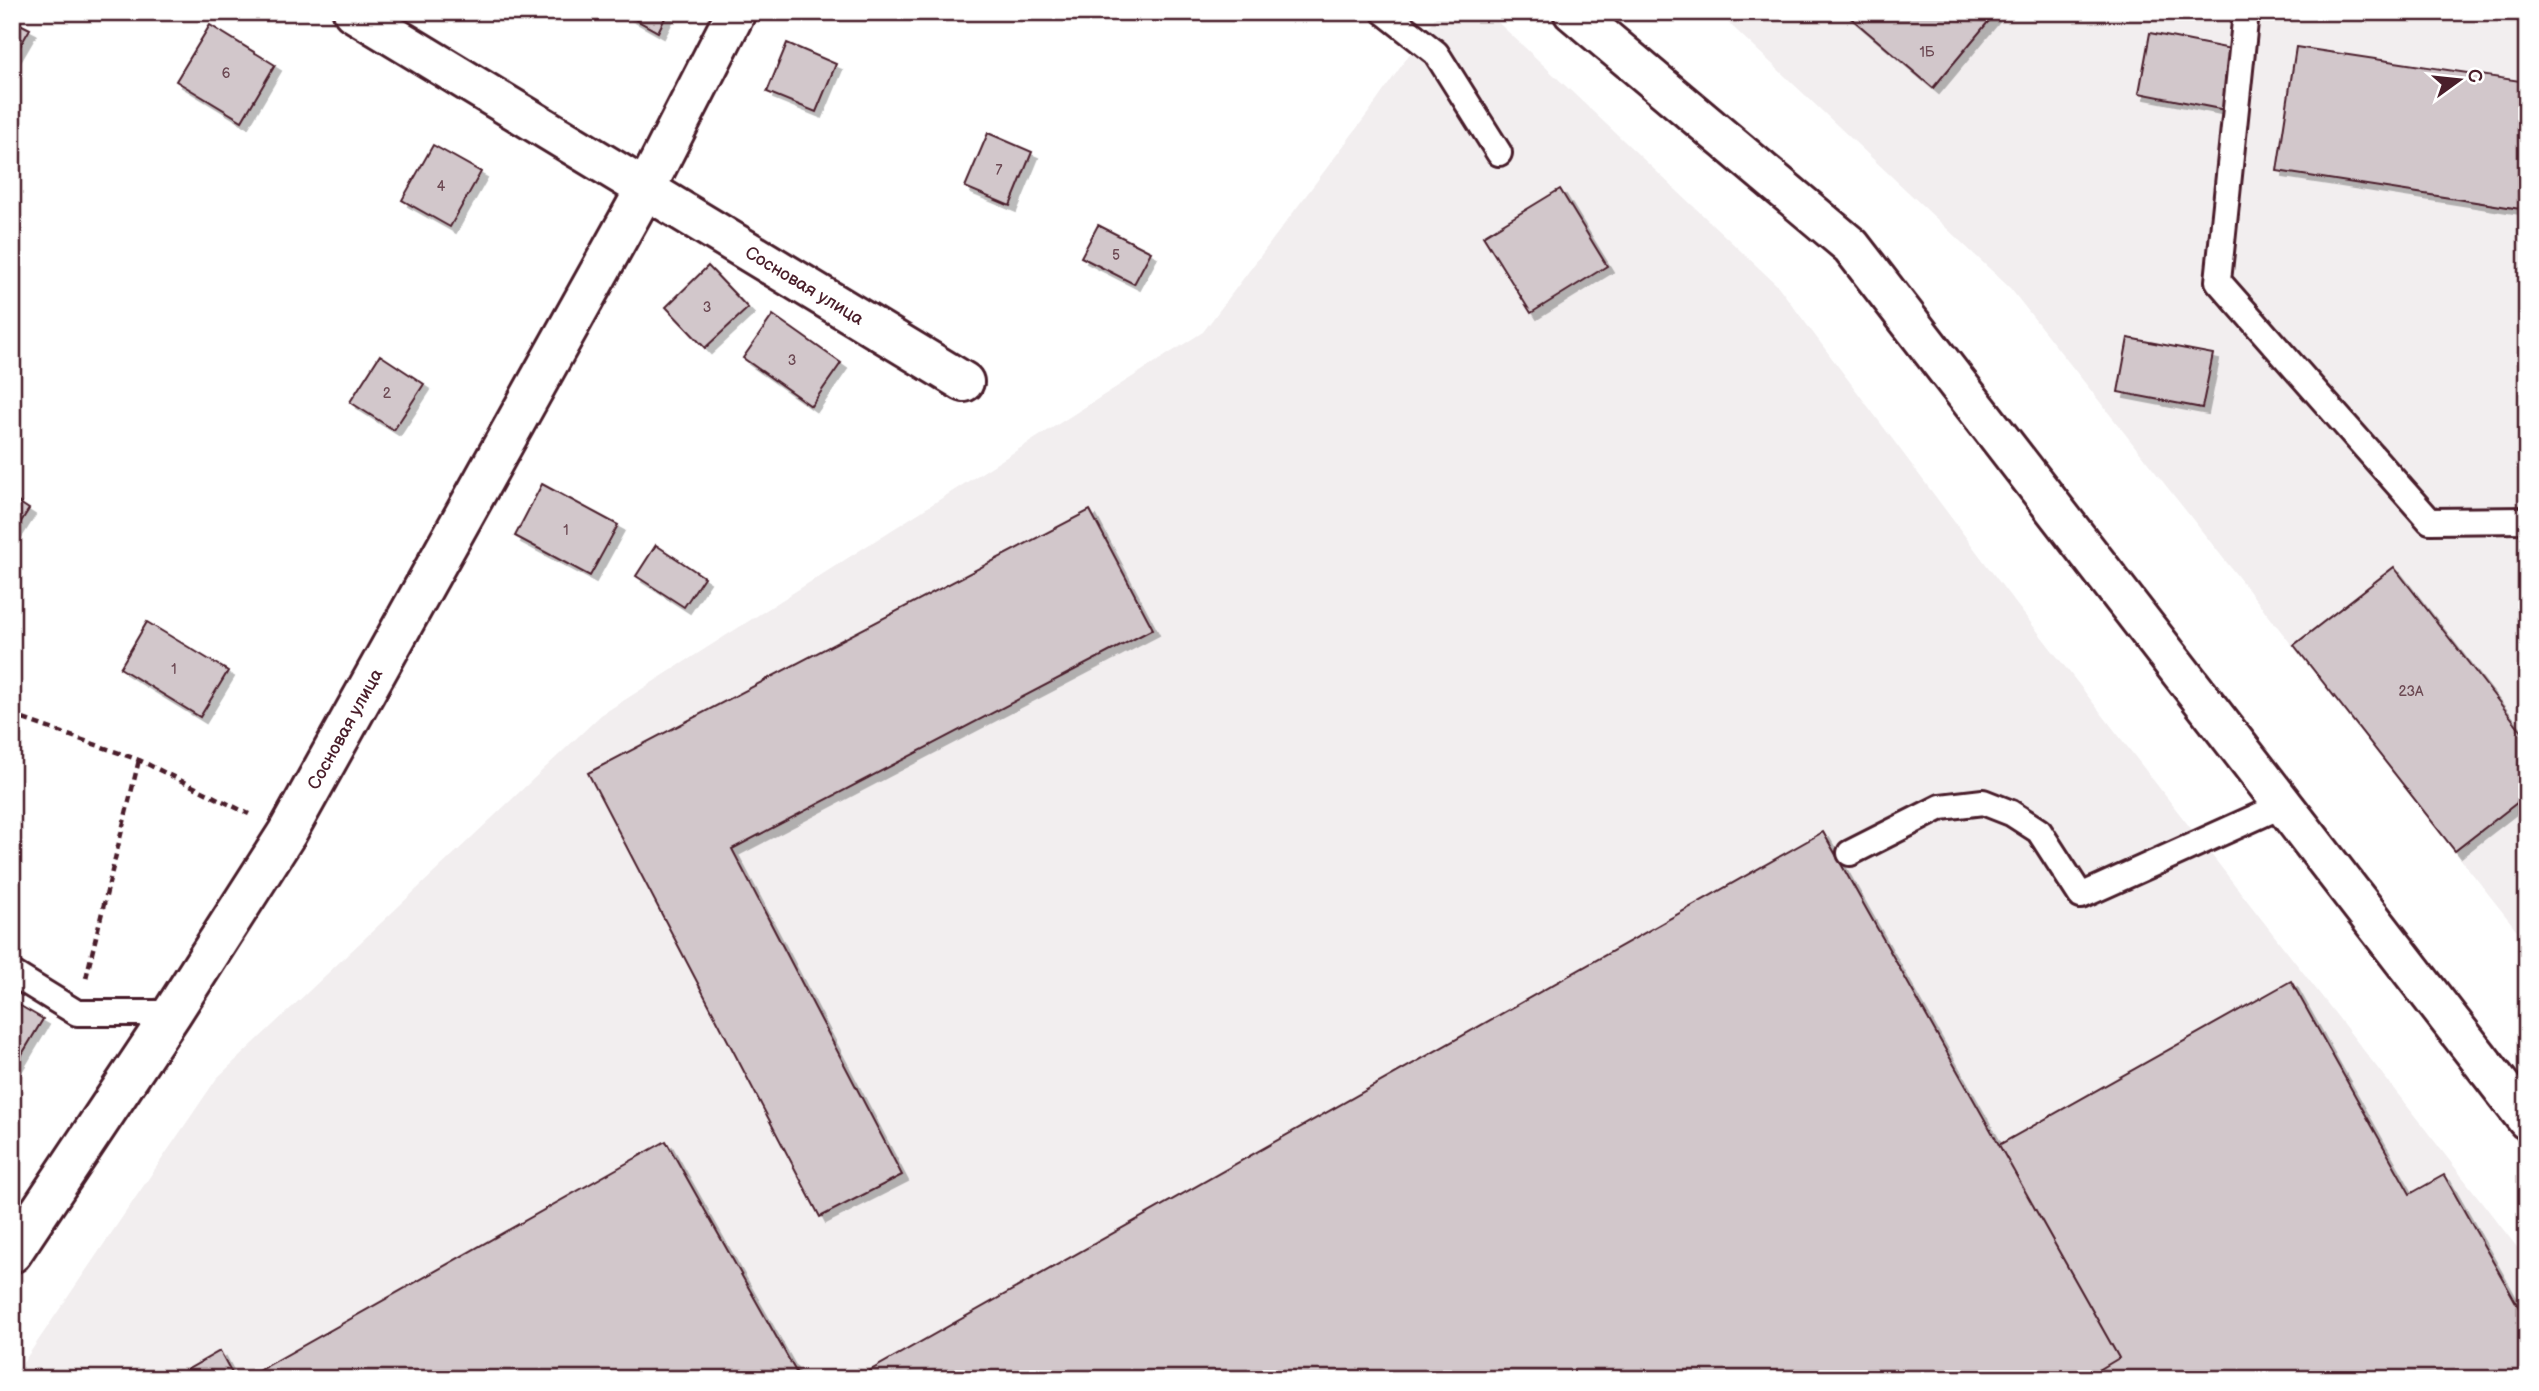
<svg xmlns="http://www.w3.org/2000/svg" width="2539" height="1391" viewBox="0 0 2539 1391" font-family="'Balsamiq Sans',sans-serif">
<defs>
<filter id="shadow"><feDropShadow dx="6" dy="6" stdDeviation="0" flood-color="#0004"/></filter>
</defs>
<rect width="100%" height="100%" fill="#fff"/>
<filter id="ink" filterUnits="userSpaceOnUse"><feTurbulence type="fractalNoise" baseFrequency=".0143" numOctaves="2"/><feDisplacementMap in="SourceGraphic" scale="14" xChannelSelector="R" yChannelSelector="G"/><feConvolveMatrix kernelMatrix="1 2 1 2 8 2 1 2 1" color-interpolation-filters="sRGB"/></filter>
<g filter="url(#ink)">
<path fill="#f2eeef" d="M1439,12H1487L1778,286L2006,591L2527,1260V1379H12L217,1078L601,715L1203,332L1369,112Z
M1717,12H2527V943L2010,288Z"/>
<path fill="#d2c7cb" stroke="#4a1f2b" stroke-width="2" filter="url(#shadow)" d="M622,12H668L658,32Z
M1844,12H1989L1993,16L1933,88Z
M12,20L30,29L12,60Z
M210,25L275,65L242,121L176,81Z
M2150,33L2236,50L2225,110L2139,93Z
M787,43L836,64L816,112L767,92Z
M2296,47L2527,82V210L2277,171Z
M988,133L1032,152L1010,206L965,187Z
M433,145L481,172L450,227L402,200Z
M1560,189L1607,266L1531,313L1483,236Z
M1098,225L1151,252L1134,284L1081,257Z
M708,266L748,308L705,348L666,307Z
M773,315L841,363L811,406L743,358Z
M2128,338L2213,354L2202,408L2118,392Z
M380,355L424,384L394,430L350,402Z
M542,484L618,525L590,576L515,536Z
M12,498L29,509L12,536Z
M1090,510L1153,629L732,849L902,1175L820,1217L588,773Z
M656,545L704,577L684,607L636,576Z
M2394,567L2527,738V795L2455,851L2294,645Z
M147,622L228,671L200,717L120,668Z
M1823,832L2119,1358L2084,1379H855Z
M2291,981L2410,1194L2444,1175L2527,1322V1379H2084L2119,1358L1999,1145Z
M12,1001L43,1019L12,1071Z
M666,1141L800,1379H244Z
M220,1351L235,1379H171Z"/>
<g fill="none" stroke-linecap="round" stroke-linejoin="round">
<defs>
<path id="lane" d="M1384,12L1436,53L1499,153
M2246,12L2218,281L2430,521L2527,520
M1850,853L1941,807L1983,802L2011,813L2039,831L2081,896L2283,805
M12,973L77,1013H172"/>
<g id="street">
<path id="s1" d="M353,12L964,382"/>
<path id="s2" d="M12,1253L172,1013L287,833L646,188L736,12"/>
</g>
<path id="secondary" d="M1573,12L1851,246L2527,1120"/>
</defs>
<use href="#lane" stroke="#4a1f2b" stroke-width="30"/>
<use href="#street" stroke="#4a1f2b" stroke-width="44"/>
<use href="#secondary" stroke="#4a1f2b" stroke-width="44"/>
<path stroke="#4a1f2b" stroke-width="4.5" stroke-dasharray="7 5" stroke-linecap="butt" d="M12,715L139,760L249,814
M86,978L139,760"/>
<use href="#lane" stroke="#fff" stroke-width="24"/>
<use href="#street" stroke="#fff" stroke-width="38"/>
<use href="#secondary" stroke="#fff" stroke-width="38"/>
</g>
</g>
<g text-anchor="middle" stroke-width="5" stroke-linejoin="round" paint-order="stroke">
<g font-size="14" fill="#6c4953">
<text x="1927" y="57">1Б</text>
<text x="226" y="78">6</text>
<text x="999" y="175">7</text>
<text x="441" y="191">4</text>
<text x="1116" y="260">5</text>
<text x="707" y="312">3</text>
<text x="792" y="365">3</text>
<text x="387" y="398">2</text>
<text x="566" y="535">1</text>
<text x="174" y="674">1</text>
<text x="2411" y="696">23А</text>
</g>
<g font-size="18" fill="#4a1f2b" stroke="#fff">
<text dy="6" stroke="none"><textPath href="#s1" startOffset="528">Сосновая улица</textPath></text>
<text dy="6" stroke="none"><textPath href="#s2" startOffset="621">Сосновая улица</textPath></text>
</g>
</g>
<rect width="2539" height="1391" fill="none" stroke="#fff" stroke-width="42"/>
<rect x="21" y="21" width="2497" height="1349" fill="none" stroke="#4a1f2b" stroke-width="2.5" filter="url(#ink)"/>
<g transform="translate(2459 80) rotate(75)" stroke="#ffffff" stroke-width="5" paint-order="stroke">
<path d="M0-5L12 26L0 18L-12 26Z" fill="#4a1f2b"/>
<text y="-10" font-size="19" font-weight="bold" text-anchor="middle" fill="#4a1f2b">С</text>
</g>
</svg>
